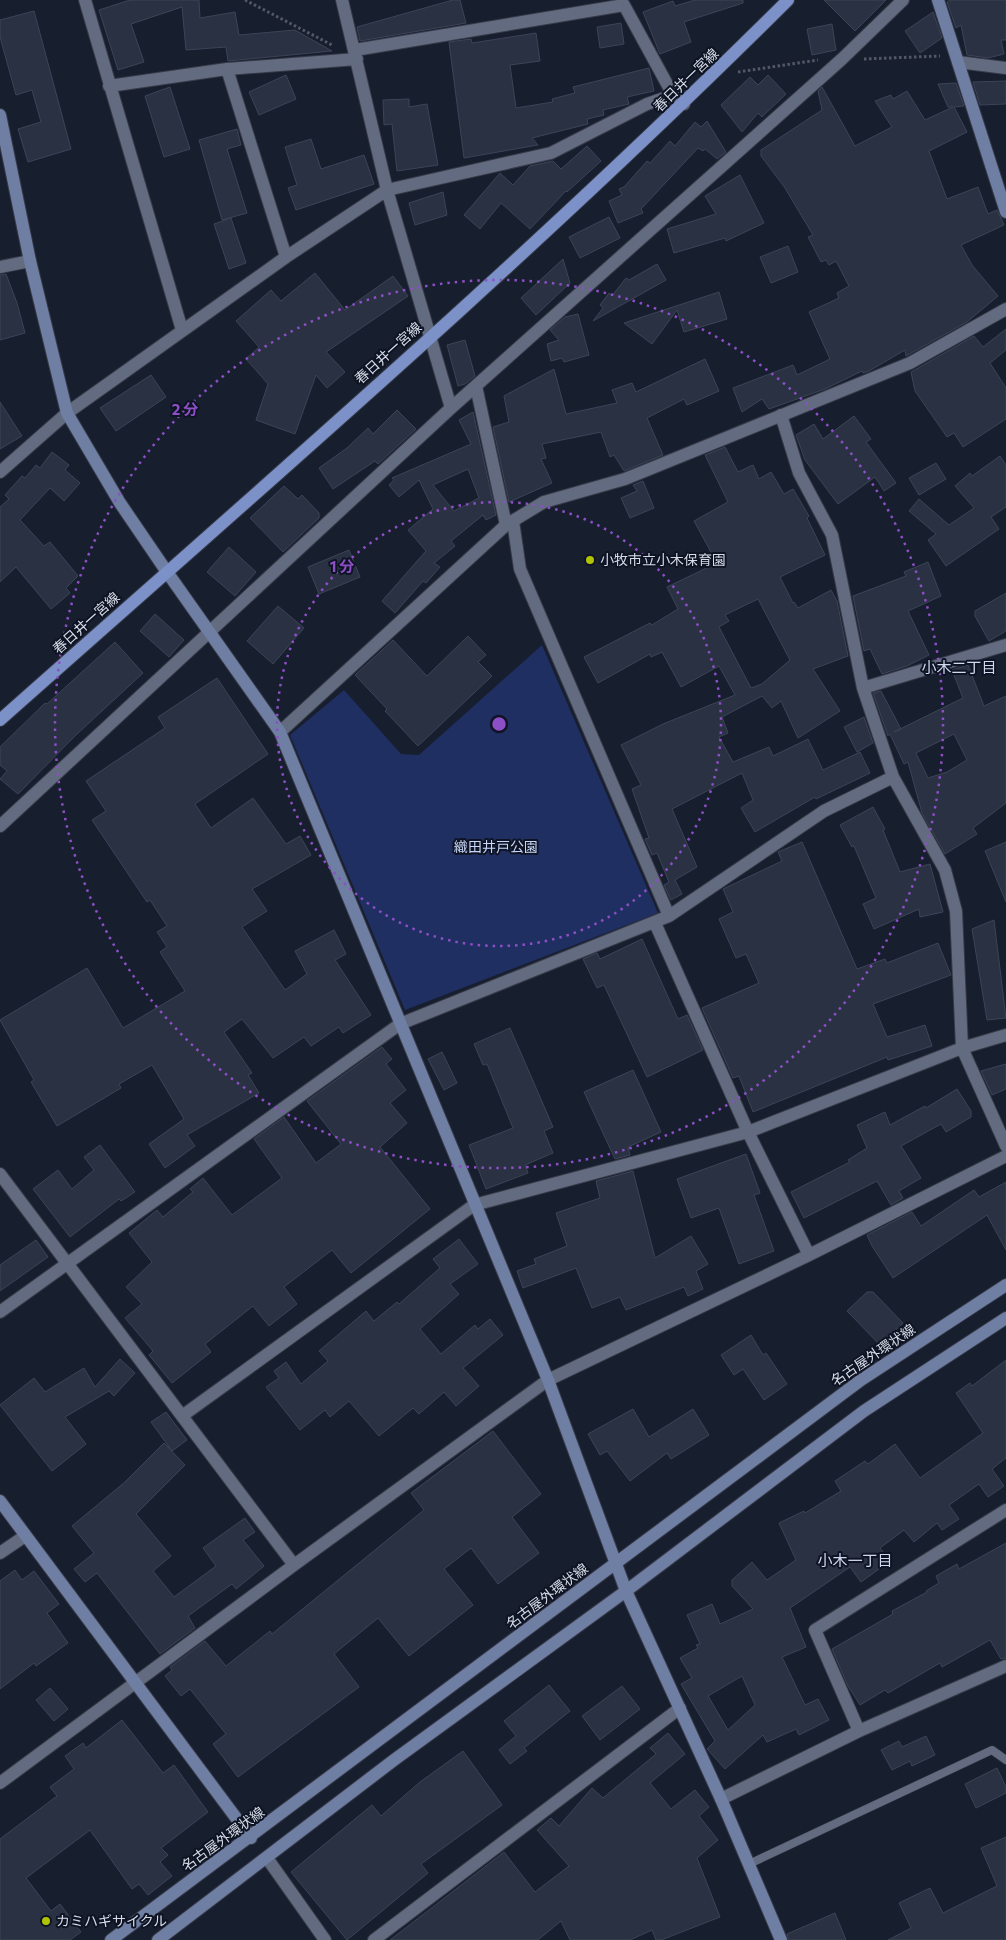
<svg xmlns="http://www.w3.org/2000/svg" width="1006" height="1940" viewBox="0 0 1006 1940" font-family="Commissioner,'Noto Sans JP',sans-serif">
<rect width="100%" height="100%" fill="#171e2e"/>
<path fill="#1f2f61" d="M542,645L658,913L405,1010L290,735L344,690L401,754L419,755Z"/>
<path fill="#2a3143" stroke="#3c4457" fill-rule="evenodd" d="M130,0H199L200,18L235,12L239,35L295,30L332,51L228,61L226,47L186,50L182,7L131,24L144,62L118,70L99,10Z
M453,0H460L466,23L360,41L357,27Z
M695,0H743V3L684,22L691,42L660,54L643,12L673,1L675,6Z
M824,0H886L855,31Z
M950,0H1006V40H1001L1004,54L988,58L967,55L961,25L956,28L947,2Z
M34,11L71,149L28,162L18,129L41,122L32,90L16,95L0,37V20Z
M933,12L942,38L920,53L905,31Z
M621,23L624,44L600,48L597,27Z
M832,24L836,50L812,55L807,29Z
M536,33L540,61L510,65L516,108L553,102L552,99L575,93L573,87L649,68L654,91L627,97L629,104L603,110L604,115L587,119L588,124L532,138L538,145L464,158L449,42L471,39L472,43Z
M286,75L296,99L259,115L249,92Z
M768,75L786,94L762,117L758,113L742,132L721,105L750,77L758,85Z
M1006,81V104L980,105L973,82Z
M956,83L964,106L954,107L967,132L929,151L947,199L978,187L988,214L997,210L1004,225L961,245L972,265L998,296L967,322L906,356L905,350L869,371L863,373L862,371L825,389L769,409L762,399L742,412L733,388L793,365L797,375L830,359L809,312L839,298L837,293L849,286L836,261L829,265L826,260L821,262L808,237L813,235L785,188L761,156V150L822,110L818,91L822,87L855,146L892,127L875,101L891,95L893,99L907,91L925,120L953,107H948L938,84Z
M170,87L190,149L164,157L145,96Z
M409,99V107L427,104L438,165L397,171L392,124L384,125L383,100Z
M707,121L726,152L717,159L705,149L703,151L698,148L641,209L643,213L618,223L609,201L622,195L619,189L624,187L647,161L650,163L670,141L675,146L695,122L701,127Z
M237,129L241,145L227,149L247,213L222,220L199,140Z
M311,139L321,169L364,155L374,184L296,210L288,188L297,185L285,147Z
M587,146L601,161L567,192L566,191L530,229L501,203L480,229L464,215L500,173L513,185L530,166L553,161L561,169Z
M740,175L764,223L726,241L725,238L674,253L667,229L716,214L705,196Z
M443,192L447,215L415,225L409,203Z
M609,217L620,238L580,258L569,237Z
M231,218L246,263L229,269L214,224Z
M788,246L798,272L771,283L760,257Z
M563,259L570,283L536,315L521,298Z
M657,264L666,280L593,321L603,308L600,305L609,293L612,296L626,278L629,280Z
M315,273L345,310L393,276L408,296L326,352L345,372L327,388L316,375L295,434L256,420L268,384L246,359L259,347L236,321L271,290L281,301Z
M6,274L17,303L25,333L0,340V275Z
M719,292L727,319L684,332L677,310L652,344L624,323Z
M578,314L589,355L564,362L562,358L551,361L547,344L559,340L550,330L565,317Z
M1006,329V350L990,363L1006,388V419L963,447L954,433L947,437L915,391L911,372L974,336L983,347Z
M465,340L475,376L465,384L458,386L447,345Z
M705,359L719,391L687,405L684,399L647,418L663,455L624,471L614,455L610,457L601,432L542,444L546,458L541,459L552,483L509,502L493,427L509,422L504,396L554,369L566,414L617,403L612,390L632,383L636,392Z
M151,375L166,397L116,431L100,408Z
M0,402L22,436L0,449Z
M397,410L416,429L378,464L375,461L333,489L319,468L347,448L368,428L373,434Z
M473,412L496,515L486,520L483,515L451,541L455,546L434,563L440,567L426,583L423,581L395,613L382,601L426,551L408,530L433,509L419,480L399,497L389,485L394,480L392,478L471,444L459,420ZM468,469L479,498L454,511L433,485Z
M854,416L871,439L866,442L896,483L884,491L875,477L838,504L805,460L796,435L814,424L823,439Z
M725,447L738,472L753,465L759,479L771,472L784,494L793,489L809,516L807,518L825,555L780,577L793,603L794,602L798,608L831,590L837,601L848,656L813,669L840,711L798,738L781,701L772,708L762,696L722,717L728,733L719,737L733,762L769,747L773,756L808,739L823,770L860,752L870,773L816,799L815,797L755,832L741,808L753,800L742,773L672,809L697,867L675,880L682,894L671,900L664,885L669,882L657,853L652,855L645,839L649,838L632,789L641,785L621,745L663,724L735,695L719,666L681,687L662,652L651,657L650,654L598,683L584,657L650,623L652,625L678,609L667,587L717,563L694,521L728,502L705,455ZM758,599L790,660L762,684L751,688L719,627L729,621L725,615Z
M52,452L69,465L65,470L80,483L64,501L50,488L20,520L44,546L50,542L78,576L66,588L70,593L51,609L16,567L0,582V507L9,499L5,495L22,476L25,478L36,465L40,468Z
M1000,456L1006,465V507L991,517L999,529L946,566L928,540L936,534L909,511L919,499L949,525L974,508L955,486L970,473L972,476Z
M936,463L946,479L919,495L909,478Z
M643,481L654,508L630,518L621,498L637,491L633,485Z
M284,486L298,499L302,495L319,513V518L283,552L250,518Z
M229,547L256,572L235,596L207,572Z
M349,550L360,577L319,594L308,567Z
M928,562L941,596L908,611L929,655L907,666L882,674L870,649L864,651L853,596L906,576L904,572Z
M1006,593V631L989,641L975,616V611Z
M278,606L304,628L273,664L247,641Z
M155,614L184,640L169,657L140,631Z
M468,636L486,655L478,662L492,676L418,746L385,711L387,709L355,675L393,640L427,676Z
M115,642L143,673L76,735L18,794L0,779L7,771L0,765V747L45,703L47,704Z
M968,665L984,706L1006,696V803L973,828L977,834L945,854L922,813L908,762L904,764L890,734L888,736L873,693L881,691L901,729L894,732L963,698L952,670ZM954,734L967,760L947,772L928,778L916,753Z
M217,678L268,754L195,804L211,828L253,798L286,844L300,836L311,855L252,889L267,911L242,927L285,990L307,974L295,951L334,930L346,954L335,960L371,1015L343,1033L339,1027L311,1046L304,1037L273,1058L242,1019L224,1032L252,1073L248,1075L259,1093L187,1135L195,1146L165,1168L149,1144L184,1119L152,1065L119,1084L121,1088L57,1126L31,1082L34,1080L0,1020L87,968L123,1028L185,991L160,952L167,947L157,932L167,926L150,900L147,902L92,820L106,811L86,781L165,728L158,717Z
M864,717L873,743L857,752L844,727Z
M873,807L885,829L883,830L900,872L930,864L943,912L920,917L919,909L874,929L863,904L876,898L854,846L852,847L840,825Z
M802,842L857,969L885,959L887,963L938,943L951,975L873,1004L887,1037L925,1025L932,1046L888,1060L887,1057L753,1112L739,1076L733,1078L702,1008L759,983L746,954L736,958L719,919L733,912L723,889L782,861L778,852Z
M1006,842V902L985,851Z
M994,920L1006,1018L987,1020L972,929Z
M642,939L678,1019L687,1015L703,1050L647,1077L604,985L597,988L583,959L597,953L600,959Z
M510,1028L553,1127L544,1131L553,1153L525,1165L528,1173L486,1189L469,1145L513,1128L487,1064L483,1065L474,1044Z
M382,1047L392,1059L386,1064L406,1090L390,1103L407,1123L380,1147L430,1209L351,1273L332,1250L284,1287L297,1304L269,1326L253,1306L205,1344L211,1352L172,1383L149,1355L153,1351L125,1318L142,1304L126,1287L152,1262L129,1233L157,1210L163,1217L193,1192L190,1189L203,1178L232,1215L282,1178L254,1139L284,1117L316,1163L341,1144L307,1101Z
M442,1052L457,1083L444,1090L428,1059Z
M1006,1064V1089L992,1095L981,1071Z
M633,1070L661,1132L628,1147L630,1155L615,1159L584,1092Z
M957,1089L971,1111V1117L946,1132L941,1124L901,1146L921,1178L899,1191L903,1198L891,1205L877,1181L804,1218L791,1192L850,1162L848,1160L867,1148L857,1125L885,1112L890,1125L925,1106L926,1108Z
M100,1145L135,1192L121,1201L119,1199L70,1237L33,1189L58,1170L72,1189L94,1170L84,1157Z
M746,1154L760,1193L754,1195L774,1251L739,1264L719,1208L691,1218L677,1179Z
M633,1171L655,1258L691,1236L708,1264L696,1271L703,1289L688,1296L684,1287L626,1310L620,1297L592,1308L576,1268L523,1288L517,1271L536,1264L534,1259L567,1246L556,1213L600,1198L596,1181Z
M1006,1182V1250L987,1215L893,1278L872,1246L867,1235L912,1212L921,1226L974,1190L979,1197Z
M459,1239L478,1264L450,1284L459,1294L420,1329L441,1354L475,1325L478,1329L490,1319L503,1335L463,1368L479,1386L456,1406L444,1392L419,1414L413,1408L379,1436L349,1401L330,1417L325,1410L300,1430L266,1387L279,1378L274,1371L286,1362L301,1384L328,1361L319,1351L366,1311L374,1321L397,1302L399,1304L440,1268L433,1259Z
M36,1240L48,1257L0,1291V1265Z
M867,1292H873L903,1323L880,1345L847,1311Z
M751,1335L763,1355L766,1353L787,1384L764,1400L743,1369L734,1375L721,1355Z
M120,1359L135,1373L114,1396L109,1391L65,1417L86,1444L52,1471L0,1405L34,1378L45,1392L84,1368L95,1387Z
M1006,1360V1458L992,1469L1004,1486L988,1497L979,1484L949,1505L959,1519L942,1530L937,1523L914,1542L904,1530L880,1548L890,1561L861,1582L850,1567L790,1608L806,1647L782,1657L805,1705L818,1699L829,1720L799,1735L796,1729L767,1742L763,1735L725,1769L707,1749L715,1741L681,1684L692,1678L680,1658L698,1648L696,1645L700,1644L687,1615L712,1604L720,1624L753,1609L732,1586V1580L752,1562L767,1580L796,1560L779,1523L804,1511L805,1513L841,1491L835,1481L865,1461L868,1464L895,1444L920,1478L983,1433L956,1393L970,1383L972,1386ZM742,1676L755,1705L728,1730L708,1696Z
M633,1409L649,1437L693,1409L709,1435L671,1459L667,1453L630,1481L607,1451L600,1455L588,1434Z
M166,1412L187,1440L172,1451L151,1422Z
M493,1431L541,1494L512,1517L539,1553L498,1584L471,1548L444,1569L473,1605L409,1656L378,1618L334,1654L359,1687L238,1777L213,1744L226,1734L190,1689L181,1696L165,1676L172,1670L170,1667L205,1641L226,1666L270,1631L272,1634L424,1510L411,1493Z
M164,1443L185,1465L136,1514L171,1556L153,1571L174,1597L216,1566L203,1548L245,1518L255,1532L243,1540L264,1566L236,1589L232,1584L188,1616L195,1628L160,1654L97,1573L85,1582L74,1569L94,1553L72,1526L125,1482Z
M1006,1543V1658L1001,1659L990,1640L942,1667L940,1663L888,1693L885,1690L860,1705L848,1686L832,1649L893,1614L892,1611L927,1592L926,1591L939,1583L936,1576L957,1564L959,1569Z
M15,1570L22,1580L34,1571L59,1604L47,1613L68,1643L36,1666L34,1663L0,1689V1581Z
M549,1685L570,1711L524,1748L527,1751L510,1764L499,1750L516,1736L504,1721Z
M622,1686L640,1709L600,1740L582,1716Z
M50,1688L68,1709L54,1721L36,1700Z
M122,1720L163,1773L174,1765L208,1812L161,1848L168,1855L160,1862L172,1876L148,1895L139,1884L132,1889L90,1830L26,1878L51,1911L60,1904L81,1932L70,1940H0V1839L57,1796L50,1787L74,1769L65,1756L83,1743L86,1748Z
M668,1733L685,1754L650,1783L671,1809L695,1790L709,1807L699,1816L718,1840L697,1858L720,1917L661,1940H656L652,1930L630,1940H570L561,1921L538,1940H390L504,1852L535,1892L569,1866L537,1830L551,1818L559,1826L592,1788L603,1798L656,1754L650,1748Z
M926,1736L935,1755L912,1766L910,1761L892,1770L881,1750L899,1741L902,1747Z
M463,1751L502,1805L421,1864L428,1873L347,1940L291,1872L372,1805L381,1816L420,1782Z
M997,1768L1006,1787V1793L976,1808L965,1784Z
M1006,1837V1940H888L911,1928L899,1903L930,1888L943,1913L997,1886L981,1848Z
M835,1913L846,1940H789L787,1934Z"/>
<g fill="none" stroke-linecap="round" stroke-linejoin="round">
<defs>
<path id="lane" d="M749,1864L992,1750L1006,1760"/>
<path id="street" d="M85,0L182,330
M342,0L387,190L451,408
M355,50L624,5L673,95
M958,62L1006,68
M227,69L286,257
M109,86L227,69L357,59
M0,267L30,261
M476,386L506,525
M781,415L799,473L832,535L863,688L893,777L945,870L956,911L962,1048L1006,1146
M0,472L67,413L286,257L387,190L551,153L647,104L673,95L684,104
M513,521L520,569L669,916
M863,688L1006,645
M280,732L506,525L544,502L625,479L910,363L1006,309
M0,826L451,408L842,59L903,0
M655,923L748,1132L809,1255
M0,1174L294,1565
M0,1312L400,1024L669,916L824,811L893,777
M182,1416L474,1205L748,1132L962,1048L1006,1035
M0,1553L25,1536
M859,1731L815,1630L1006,1510
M0,1783L294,1565L548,1380L809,1255L1006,1156
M721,1799L859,1731L1006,1666
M267,1858L325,1940
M374,1940L680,1708"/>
<path id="secondary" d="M938,0L1006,212
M0,115L30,261L67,413L120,503L167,572L280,732L548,1380L626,1591L721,1799L781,1940
M0,1501L251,1838
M111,1940L861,1380L1006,1285
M158,1940L394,1760L626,1591L864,1411L1006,1318"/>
<path id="primary" d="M0,720C266,484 536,251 788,0"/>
</defs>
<use href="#lane" stroke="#373a48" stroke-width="9"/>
<use href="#street" stroke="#373a48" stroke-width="14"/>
<use href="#secondary" stroke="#373a48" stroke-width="14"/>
<use href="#primary" stroke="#373a48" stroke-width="14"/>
<path stroke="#525867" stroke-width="3" stroke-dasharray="2.5 2.5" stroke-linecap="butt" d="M245,0L332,45
M864,59L940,56
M738,72L818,60"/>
<use href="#lane" stroke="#626b7f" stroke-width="8"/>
<use href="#street" stroke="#626b7f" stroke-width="12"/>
<use href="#secondary" stroke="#6f7ea3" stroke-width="12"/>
<use href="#primary" stroke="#7b91c8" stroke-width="12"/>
</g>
<g fill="none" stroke="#8d4fc7" stroke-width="2.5" stroke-dasharray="2.5 5">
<circle cx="499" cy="724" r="222"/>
<circle cx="499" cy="724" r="444"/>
</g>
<g fill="#afc503" stroke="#0e1424" stroke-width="2">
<circle cx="590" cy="560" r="5"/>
<circle cx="46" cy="1921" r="5"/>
</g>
<g text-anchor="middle" stroke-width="4" stroke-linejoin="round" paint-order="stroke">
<g font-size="14" fill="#d7dce8" stroke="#0e1424">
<text transform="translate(686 80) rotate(-44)" y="5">春日井一宮線</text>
<text transform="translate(388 353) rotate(-42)" y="5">春日井一宮線</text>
<text transform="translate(86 623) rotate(-42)" y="5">春日井一宮線</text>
<text transform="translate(873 1355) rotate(-34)" y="5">名古屋外環状線</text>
<text transform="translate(547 1596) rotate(-37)" y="5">名古屋外環状線</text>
<text transform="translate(223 1839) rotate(-36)" y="5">名古屋外環状線</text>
</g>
<g font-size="14" fill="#d7dce8" stroke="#0e1424" text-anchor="start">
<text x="600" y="565">小牧市立小木保育園</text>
<text x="56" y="1926">カミハギサイクル</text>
</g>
<g font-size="14" fill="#c8d7f9" stroke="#0e1424">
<text x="496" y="852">織田井戸公園</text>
</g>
<g font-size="15" fill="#cfd9f0" stroke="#0e1424">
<text x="959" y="673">小木二丁目</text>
<text x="855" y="1566">小木一丁目</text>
</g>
</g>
<circle cx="499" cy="724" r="8" fill="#8d4fc7" stroke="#0e1424" stroke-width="2.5"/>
<g font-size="15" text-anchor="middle" font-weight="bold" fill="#8d4fc7" stroke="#0e1424" stroke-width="4" stroke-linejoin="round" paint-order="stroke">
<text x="185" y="415">2 分</text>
<text x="342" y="572">1 分</text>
</g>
</svg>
